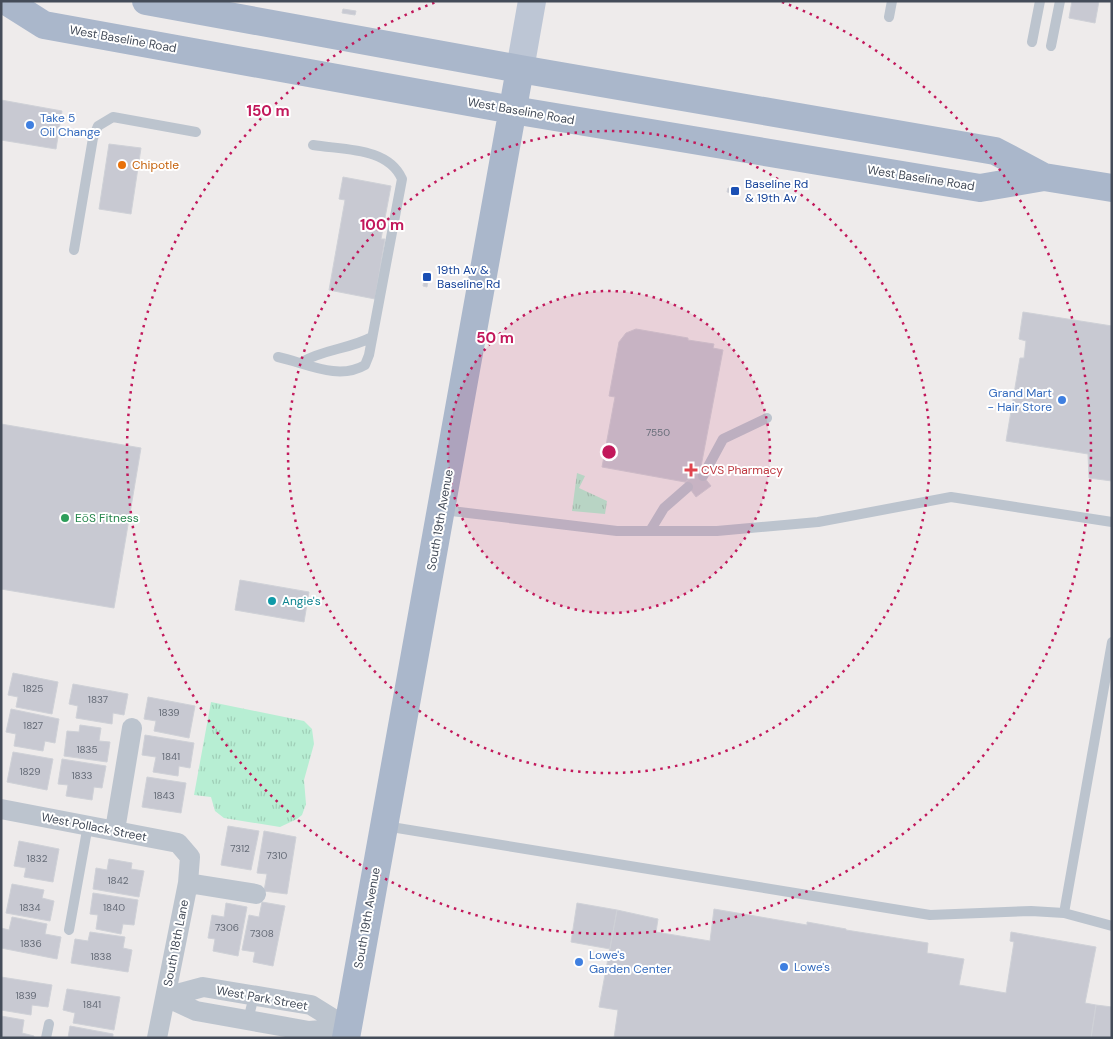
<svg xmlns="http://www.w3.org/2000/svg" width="1113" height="1039" viewBox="0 0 1113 1039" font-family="'DM Sans',sans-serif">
<defs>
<pattern id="grass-tufts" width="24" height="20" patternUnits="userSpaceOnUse" patternTransform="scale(1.25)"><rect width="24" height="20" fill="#b7eed3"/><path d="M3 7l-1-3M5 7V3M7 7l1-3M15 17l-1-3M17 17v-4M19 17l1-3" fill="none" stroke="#9fceb7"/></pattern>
</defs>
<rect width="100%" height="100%" fill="#eeebeb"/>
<path fill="url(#grass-tufts)" d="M577,473L585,476L579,488L607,501L605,514L572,511Z
M211,702L304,721L312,729L314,744L304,780L306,804L302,815L297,819L280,827L224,818L215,811L211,797L194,795Z"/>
<path fill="#c8c9d2" stroke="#cfd1d7" d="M1072,1H1099L1095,23L1069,18Z
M343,9L356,11L355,15L342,13Z
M1,100L62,111L56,149L1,140Z
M109,144L141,148L131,214L99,209Z
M343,177L391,186L381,239H385L375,299L329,290L345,200L339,199Z
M728,188L739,190L738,194L727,192Z
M425,275H429L427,287L423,286Z
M1023,312L1112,326V481L1089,478L1088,454L1006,441L1020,358H1024L1026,341L1019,339Z
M636,329L688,338V340L714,344L713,348L723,350L700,472L685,482L602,467L615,397L609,396L619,342L626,333Z
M1,424L141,448L114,608L1,589Z
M700,472L711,486L696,497L685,482Z
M240,580L309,592L304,622L235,610Z
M13,673L58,682L52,714L16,707L18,697L8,695Z
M73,684L128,694L124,715L113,713L112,724L76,718L78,706L69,704Z
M148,697L195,706L189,738L154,731L156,721L144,719Z
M11,709L59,719L55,743L45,741L43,751L14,746L16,734L6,732Z
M80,725L101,728L99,741L110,742L107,762L64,756L67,731L79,732Z
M145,735L194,743L190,768L179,766L178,776L153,772L156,757L142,755Z
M13,752L53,759L47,790L7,782Z
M62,759L106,766L102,788L94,787L92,800L66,796L68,785L58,784Z
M147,777L186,783L181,813L142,807Z
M228,826L259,831L251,870L221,865Z
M264,831L296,837L287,894L264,891L267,874L257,873Z
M19,841L59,849L53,882L24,877L26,868L14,866Z
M109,859L132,863L131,869L144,871L139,897L93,889L96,868L107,870Z
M12,884L44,890L42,898L54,901L50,921L6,913Z
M93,893L138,900L134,925L123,924L121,934L96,929L98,915L90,914Z
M262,902L285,906L273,966L253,962L255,952L242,950L249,915L259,917Z
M226,903L247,907L238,956L213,951L215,939L208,938L212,915L224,917Z
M577,903L617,910L610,949L571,942Z
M714,909L807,925V922L846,929V930L928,943L927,953L964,959L959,985L1006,993L1014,942L1010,941L1011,932L1096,947L1085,1003L1096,1005L1091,1038H614L618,1010L599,1007L617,910L658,919L656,932L710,941Z
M12,917L47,924L45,934L61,937L57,959L1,948V928L9,930Z
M90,932L125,937L123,948L132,950L128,972L71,963L75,939L88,941Z
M1,977L52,985L48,1007L32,1005L31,1015L1,1010Z
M67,989L120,997L114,1030L73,1023L75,1013L63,1010Z
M1096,1005L1112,1007V1038H1091Z
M1,1016L24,1020L22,1033L34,1036V1038H1Z
M70,1026L113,1034V1038H68Z"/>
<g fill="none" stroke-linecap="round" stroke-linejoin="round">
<path stroke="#bcc4ce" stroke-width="10" d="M889,17L892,1
M1032,42L1040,1
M1051,46L1060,1
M74,250L93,138L98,126L113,117L196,132
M278,357C306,363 338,381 365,365L369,355L402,179C388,147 343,150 313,145
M302,362C324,349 350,349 372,337
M703,476L723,439L767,418
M443,510L617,531H717L818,522L951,497L1112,522
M650,531L664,508L688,487
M385,826L930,915L1031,911L1064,913L1112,926
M1064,913L1112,642
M69,930L88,825
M248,1020L254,996
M46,1038L49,1024"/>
<path stroke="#bcc4ce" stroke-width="20" d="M1,809L178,843L190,857L188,883L157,1038
M115,830L132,728
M188,883L256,894
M166,997L203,987L311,1005L348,1028
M166,997L196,1011L309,1031L348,1028"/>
<path stroke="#bdc6d5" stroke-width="28" d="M520,69L532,1"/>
<path stroke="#aab7cb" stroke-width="28" d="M6,1L44,25L513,110L980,188L1044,177
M146,1L520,69L995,151L1044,177L1112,188
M346,1038L520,69"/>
</g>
<circle cx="609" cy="452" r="161" fill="#c2185b" fill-opacity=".12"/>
<g fill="none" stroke="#c2185b" stroke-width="2.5" stroke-dasharray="2.5 5">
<circle cx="609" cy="452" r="161"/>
<circle cx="609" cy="452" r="321"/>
<path d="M782 2A482 482 0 1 1 436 2"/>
</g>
<g fill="#3f7fe0" stroke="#fff" stroke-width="2">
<circle cx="30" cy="125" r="5"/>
<circle cx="1062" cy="400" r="5"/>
<circle cx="579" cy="962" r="5"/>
<circle cx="784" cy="967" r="5"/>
</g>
<circle fill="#e8710a" stroke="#fff" stroke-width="2" cx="122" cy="165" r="5"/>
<g fill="#1a4fb4" stroke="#fff" stroke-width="2">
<rect x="730" y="186" width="10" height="10" rx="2.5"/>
<rect x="422" y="272" width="10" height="10" rx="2.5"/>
</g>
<path fill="#e0444e" stroke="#fff" stroke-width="2" d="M688.5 462.5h5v5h5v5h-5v5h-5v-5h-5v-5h5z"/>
<circle fill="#2e9e5b" stroke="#fff" stroke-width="2" cx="65" cy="518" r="5"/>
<circle fill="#0f9aa8" stroke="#fff" stroke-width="2" cx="272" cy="601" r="5"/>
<g text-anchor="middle" stroke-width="4" stroke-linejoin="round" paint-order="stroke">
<g font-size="10" fill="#656b77">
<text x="658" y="436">7550</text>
<text x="33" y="692">1825</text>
<text x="98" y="703">1837</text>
<text x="169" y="716">1839</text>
<text x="33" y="729">1827</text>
<text x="87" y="753">1835</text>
<text x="171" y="760">1841</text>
<text x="30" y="775">1829</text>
<text x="82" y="779">1833</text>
<text x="164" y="799">1843</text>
<text x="240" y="852">7312</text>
<text x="277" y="859">7310</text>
<text x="37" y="862">1832</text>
<text x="118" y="884">1842</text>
<text x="30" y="911">1834</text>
<text x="114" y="911">1840</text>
<text x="227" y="931">7306</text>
<text x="262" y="937">7308</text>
<text x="31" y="947">1836</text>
<text x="101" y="960">1838</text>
<text x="26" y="999">1839</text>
<text x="92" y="1008">1841</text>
</g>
<g font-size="12" fill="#444c59" stroke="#fff">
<text transform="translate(123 39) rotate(10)" y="4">West Baseline Road</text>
<text transform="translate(521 111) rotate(10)" y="4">West Baseline Road</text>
<text transform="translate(921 178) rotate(9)" y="4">West Baseline Road</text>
<text transform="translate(440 520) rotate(-80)" y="4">South 19th Avenue</text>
<text transform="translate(94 827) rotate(11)" y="4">West Pollack Street</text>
<text transform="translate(367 918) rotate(-80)" y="4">South 19th Avenue</text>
<text transform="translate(176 943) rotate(-79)" y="4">South 18th Lane</text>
<text transform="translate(262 998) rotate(10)" y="4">West Park Street</text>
</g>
<g font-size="12" fill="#366cbe" stroke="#fff" text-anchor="start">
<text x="40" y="122">Take 5<tspan x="40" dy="14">Oil Change</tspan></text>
<text x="1052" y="397" text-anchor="end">Grand Mart<tspan x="1052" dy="14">- Hair Store</tspan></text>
<text x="589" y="959">Lowe's<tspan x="589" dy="14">Garden Center</tspan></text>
<text x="794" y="971">Lowe's</text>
</g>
<g font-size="12" fill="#c56008" stroke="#fff" text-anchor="start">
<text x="132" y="169">Chipotle</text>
</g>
<g font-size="12" fill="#164399" stroke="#fff" text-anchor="start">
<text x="745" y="188">Baseline Rd<tspan x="745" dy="14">&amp; 19th Av</tspan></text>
<text x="437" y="274">19th Av &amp;<tspan x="437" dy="14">Baseline Rd</tspan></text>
</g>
<g font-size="12" fill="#be3a42" stroke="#fff" text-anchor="start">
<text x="701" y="474">CVS Pharmacy</text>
</g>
<g font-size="12" fill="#27864d" stroke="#fff" text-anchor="start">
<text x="75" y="522">EōS Fitness</text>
</g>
<g font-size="12" fill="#0d838f" stroke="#fff" text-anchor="start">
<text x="282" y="605">Angie's</text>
</g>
</g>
<circle cx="609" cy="452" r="8" fill="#c2185b" stroke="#fff" stroke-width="2.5"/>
<g font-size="15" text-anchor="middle" font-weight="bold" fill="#c2185b" stroke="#fff" stroke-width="4" stroke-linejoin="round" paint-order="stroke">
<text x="268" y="116">150 m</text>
<text x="382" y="230">100 m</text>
<text x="495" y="343">50 m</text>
</g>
<rect width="1113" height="1039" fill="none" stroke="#444c59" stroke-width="5"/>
</svg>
